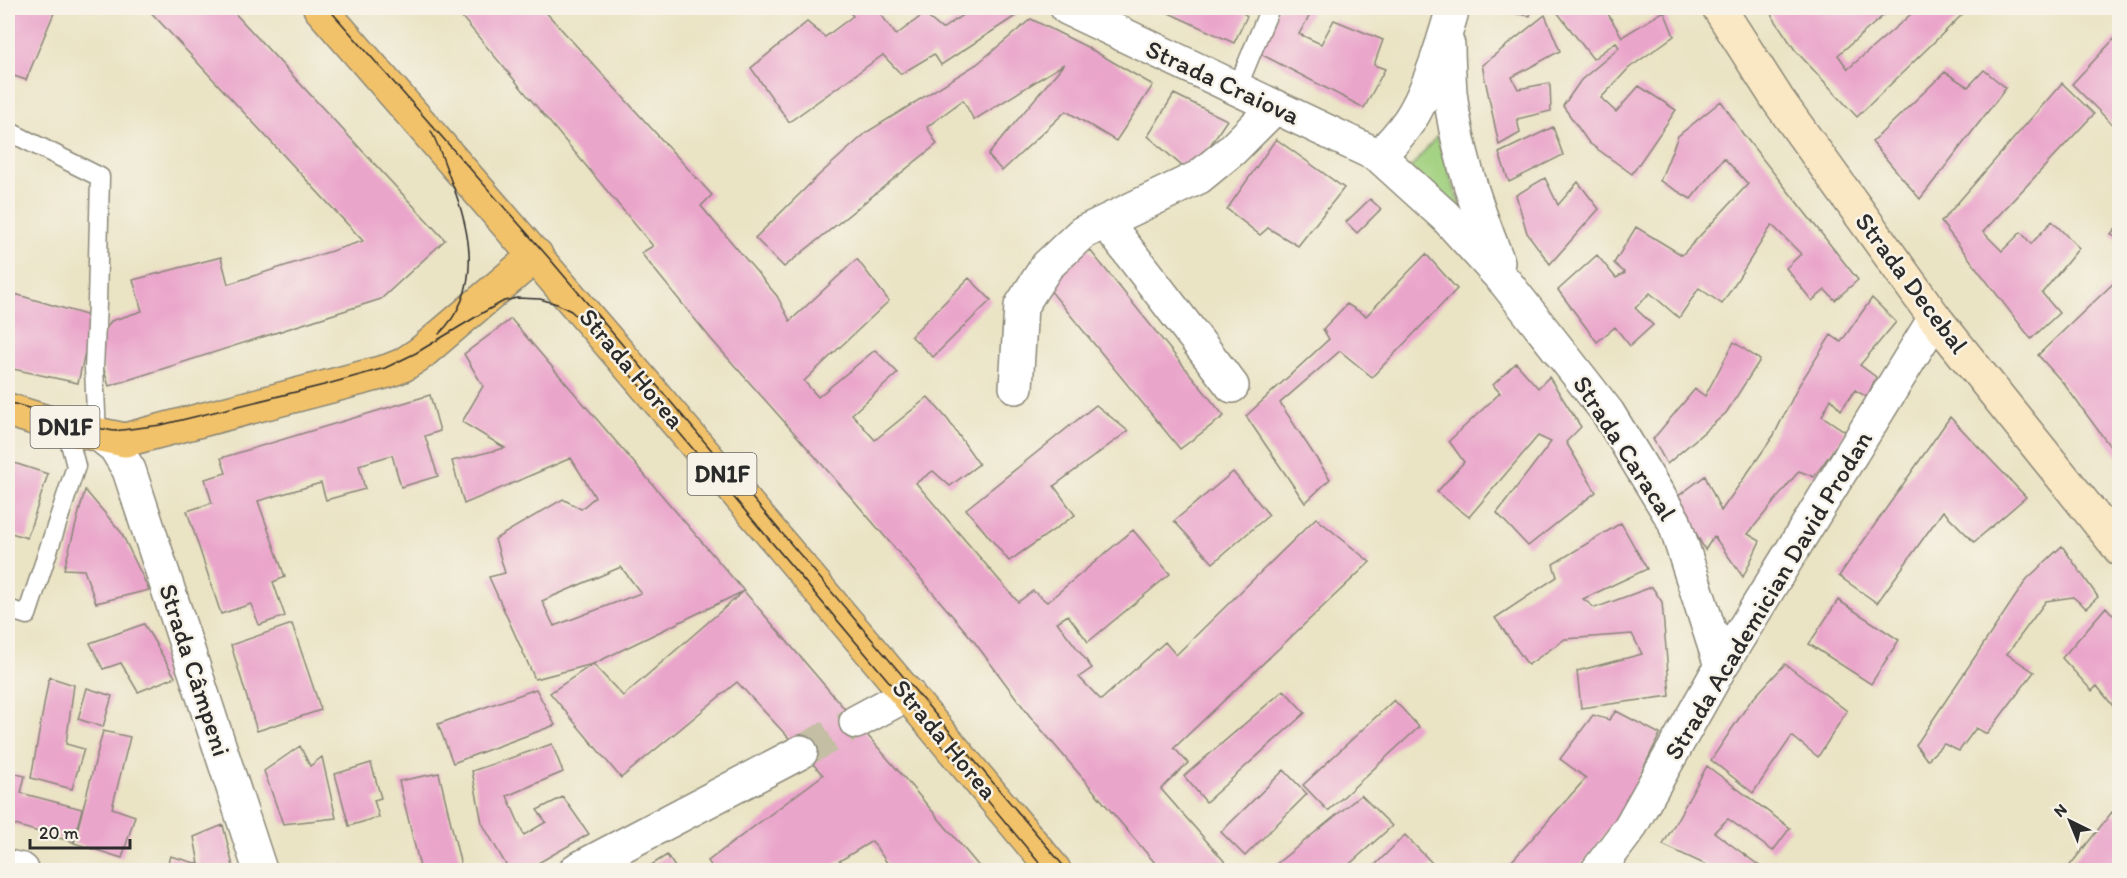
<svg xmlns="http://www.w3.org/2000/svg" width="2127" height="878" viewBox="0 0 2127 878" font-family="Itim,sans-serif">
<rect width="100%" height="100%" fill="#f7f3e8"/>
<filter id="ink" filterUnits="userSpaceOnUse"><feTurbulence type="fractalNoise" baseFrequency=".0167" numOctaves="2"/><feDisplacementMap in="SourceGraphic" scale="12" xChannelSelector="R" yChannelSelector="G"/><feConvolveMatrix kernelMatrix="1 2 1 2 8 2 1 2 1" color-interpolation-filters="sRGB"/></filter>
<filter id="wash" filterUnits="userSpaceOnUse"><feTurbulence type="fractalNoise" baseFrequency=".008" numOctaves="4" result="noise"/><feDisplacementMap in="SourceGraphic" scale="24" xChannelSelector="R" yChannelSelector="G"/><feGaussianBlur stdDeviation="1.35" result="paint"/><feColorMatrix in="noise" values="0 0 0 0 0 0 0 0 0 0 0 0 0 0 0 0 0 1.4 0 .05"/><feComposite in="paint" operator="in"/></filter>
<g filter="url(#wash)">
<rect width="100%" height="100%" fill="#eae3c4"/>
<path fill="#a0d07e" stroke="#667e54" stroke-width="1.5" d="M1437,136L1462,212L1409,170Z"/>
<g id="blocks">
<path fill="#eaa5cb" fill-rule="evenodd" d="M8,8H56L26,80L8,74Z
M147,8H230L445,240L381,299L109,386L96,345L111,321L142,311L133,280L221,257L228,284L363,241Z
M472,8H542L712,195L701,206L777,296L790,321L857,259L889,301L804,381L818,397L875,350L898,373L852,414L875,440L928,397L948,420L979,464L950,486L933,471L916,483L1018,602L1033,591L1047,602L1133,530L1170,574L1088,642L1068,615L1057,622L1092,668L1079,677L1101,700L1165,642L1176,655L1316,518L1370,562L1174,748L1188,763L1161,789L1232,870H1161L1029,715L973,640L857,504L711,339L641,253L653,246L461,16Z
M846,8H879L877,9L896,35L924,14L942,29L973,8H1003L1017,15L941,65L934,54L901,74L883,55L789,122L751,68L807,22L825,37L853,16Z
M1158,8H1236L1247,16L1234,43Z
M1278,8H1314L1299,34L1321,44L1334,20L1383,40L1374,65L1385,69L1364,108L1255,51Z
M1484,8H1532L1530,16Z
M1554,8H1607L1605,9L1622,37L1664,11L1674,36L1629,68L1601,98L1616,112L1639,86L1676,110L1632,174L1589,143L1563,106L1581,80L1619,48L1616,42L1593,59Z
M1767,8H1892L1838,55L1848,69L1918,8H1969L1857,117L1795,50Z
M1545,15L1560,51L1512,77L1518,89L1550,83L1551,111L1517,119L1520,133L1499,145L1482,65Z
M1031,19L1087,47L1153,85L1116,141L1066,111L1002,171L988,155L1064,64L974,120L963,100L927,127L937,144L784,267L755,238L819,175L867,132L977,64Z
M2116,37L2120,40V132L2072,84Z
M1984,70L2006,88L1920,199L1872,142L1945,72L1968,87Z
M2062,83L2094,114L1983,232L2002,251L2021,232L2031,244L2052,221L2079,248L2042,293L2059,313L2031,339L1941,222Z
M1174,94L1227,120L1191,174L1148,136Z
M1721,101L1743,134L1858,280L1835,300L1825,290L1812,301L1786,268L1801,254L1772,225L1722,304L1699,288L1679,318L1650,293L1635,308L1653,325L1630,346L1615,327L1597,342L1558,290L1597,255L1616,278L1625,273L1614,263L1636,227L1682,255L1748,184L1724,158L1691,199L1660,181L1678,136Z
M1553,127L1563,155L1509,182L1499,153Z
M1276,139L1344,188L1298,246L1268,228L1260,235L1227,209Z
M1545,178L1558,205L1578,182L1599,209L1550,264L1527,233L1516,195Z
M1370,199L1381,209L1357,233L1346,222Z
M2120,223V241L2111,234Z
M1085,244L1224,416L1180,449L1040,278Z
M1426,254L1457,289L1372,377L1340,351L1280,403L1330,479L1305,503L1246,416L1329,339L1323,329L1347,304L1366,316Z
M2120,277V322L2117,325L2120,328V460L2064,384L2038,355Z
M969,278L991,300L933,357L911,336Z
M8,292L93,317L78,383L8,368Z
M1872,298L1896,322L1860,365L1876,377L1867,397L1855,390L1841,410L1831,399L1822,416L1846,432L1814,477L1799,471L1748,534L1760,541L1743,577L1714,536L1705,550L1677,497L1705,476L1721,511L1774,435L1799,385L1831,335L1841,342Z
M511,319L856,722L901,774L982,870H892L872,841L825,870H714L708,861L823,775L737,682L621,778L550,693L593,664L623,696L744,591L593,664L535,679L489,577L505,573L495,539L563,499L581,509L595,497L571,458L464,504L452,461L505,448L462,422L483,386L464,354ZM621,567L641,593L554,626L542,601Z
M1734,342L1760,360L1726,413L1667,464L1653,439L1695,389L1705,396Z
M1516,363L1538,388L1549,377L1581,427L1566,442L1596,492L1528,546L1497,513L1551,442L1538,436L1469,517L1437,492L1464,462L1449,441L1500,393L1493,385Z
M430,395L440,431L425,436L438,476L401,487L392,455L359,465L365,489L326,500L321,483L258,501L285,577L273,582L285,616L259,625L251,604L221,614L187,511L212,503L205,479L226,473L221,458Z
M1096,405L1128,431L1054,486L1075,515L1009,561L966,509Z
M1950,417L2026,497L1974,542L1943,511L1877,603L1839,576Z
M8,461L48,474L27,538L8,532Z
M1233,472L1269,515L1213,563L1174,521Z
M85,490L121,532L149,590L96,603L84,570L64,569Z
M1621,523L1647,569L1583,599L1595,608L1652,587L1662,602L1670,696L1581,708L1577,671L1642,654L1632,634L1565,639L1528,665L1495,618L1557,577L1553,564Z
M2062,546L2098,597L2086,608L2073,597L2046,601L2007,654L2034,672L1987,734L1976,728L1959,751L1944,744L1927,760L1916,745L2027,579Z
M1838,600L1899,640L1871,684L1809,644Z
M2106,607L2120,623V715L2097,686L2092,691L2062,658Z
M144,624L175,677L138,692L121,663L103,669L90,643Z
M292,624L321,710L257,731L231,645Z
M1785,664L1847,711L1818,757L1792,736L1753,793L1711,760L1750,702Z
M49,677L74,685L66,744L84,749L72,789L31,778Z
M87,688L112,696L103,727L78,719Z
M536,689L555,725L453,763L438,724Z
M1284,690L1305,713L1206,802L1184,776Z
M1394,700L1419,727L1328,811L1303,785Z
M1616,711L1660,734L1622,812L1578,870H1504L1586,778L1560,759L1593,715L1609,720Z
M103,731L130,737L112,808L135,816L122,858L74,843Z
M552,744L563,772L507,796L524,835L546,822L537,810L563,797L589,834L526,870H509L482,823L472,771Z
M300,746L310,766L322,757L336,818L283,824L264,771Z
M371,763L381,798L374,800L379,817L349,826L335,774Z
M1707,766L1790,828L1773,851L1728,819L1714,832L1765,870H1717L1663,845Z
M1284,770L1307,794L1245,856L1221,832Z
M8,772L25,776L21,793L82,809L73,842L8,823Z
M439,773L462,870H413L420,867L399,781Z
M1361,795L1392,826L1343,870H1280L1275,865Z
M2112,812L2120,817V870H2069L2067,869Z
M223,825L234,870H166L170,856L199,864L194,837Z
M1405,835L1433,864L1427,870H1370Z
M667,855L677,870H646L645,869Z
M345,864L347,870H330Z"/>
</g>
</g>
<g filter="url(#ink)">
<use href="#blocks" fill-opacity="0" stroke="#8a8778" stroke-width="1.5"/>
<g fill="none" stroke-linecap="round" stroke-linejoin="round">
<path stroke="#c4bea5" stroke-width="33" stroke-dasharray="33 16" stroke-linecap="butt" d="M801,752L856,722"/>
<defs>
<path id="lane" d="M1237,88L1270,8
M8,131L100,177L97,303L94,368L97,435
M8,609L27,615L76,466L66,428"/>
<path id="street" d="M1067,8L1379,156
M1453,8C1444,40 1428,94 1409,121C1400,134 1390,145 1379,156L1445,216L1506,283L1608,413L1674,521L1721,666
M1448,45C1448,61 1449,76 1450,92C1456,148 1477,210 1498,262
M1106,222L1232,386
M1016,387L1021,306L1047,266L1082,233L1199,177L1232,150L1275,107
M101,436L115,447L129,470L260,870
M856,722L908,694
M8,867L22,870
M576,870L801,752
M1598,870L1629,829L1721,666L1935,318"/>
<path id="secondary" d="M1719,8L1778,100L1935,318L2120,549"/>
<path id="primary" d="M320,8C568,292 813,580 1054,870
M8,410L66,428L125,440L388,371L403,365L421,353L536,255"/>
</defs>
<use href="#lane" stroke="#8a8778" stroke-width="21"/>
<use href="#street" stroke="#8a8778" stroke-width="36"/>
<use href="#secondary" stroke="#8a8778" stroke-width="36"/>
<use href="#primary" stroke="#8a8778" stroke-width="36"/>
<use href="#lane" stroke="#fff" stroke-width="18"/>
<use href="#street" stroke="#fff" stroke-width="33"/>
<use href="#secondary" stroke="#fae7c3" stroke-width="33"/>
<use href="#primary" stroke="#f2c26a" stroke-width="33"/>
<path stroke="#2b2b2b" stroke-width="1.5" d="M328,8L549,258L1067,870
M431,131C439,146 444,162 450,178C471,231 484,290 439,334
M8,402L97,428L114,431L161,425L324,385L385,368L416,353L484,312L504,301L517,298L540,299L557,304L571,311L597,335L902,697L1045,870"/>
</g>
</g>
<g text-anchor="middle" stroke-width="5" stroke-linejoin="round" paint-order="stroke">
<g fill="#f7f3e8" stroke="#686764" stroke-width="1.5">
<rect x="30.5" y="406" width="69" height="42" rx="4.5"/>
<rect x="687.5" y="453" width="69" height="42" rx="4.5"/>
</g>
<g font-size="24" font-weight="bold" fill="#2b2b2b">
<text x="65" y="435">DN1F</text>
<text x="722" y="482">DN1F</text>
</g>
<g font-size="26" fill="#2b2b2b" stroke="#f7f3e8">
<text transform="translate(1223 82) rotate(25)" y="9">Strada Craiova</text>
<text transform="translate(1912 283) rotate(53)" y="9">Strada Decebal</text>
<text transform="translate(632 368) rotate(50)" y="9">Strada Horea</text>
<text transform="translate(1625 448) rotate(57)" y="9">Strada Caracal</text>
<text transform="translate(1768 595) rotate(-59)" y="9">Strada Academician David Prodan</text>
<text transform="translate(195 670) rotate(72)" y="9">Strada Câmpeni</text>
<text transform="translate(945 739) rotate(50)" y="9">Strada Horea</text>
</g>
</g>
<rect width="2127" height="878" fill="none" stroke="#f7f3e8" stroke-width="30"/>
<g transform="translate(2070 821) rotate(317)" stroke="#f7f3e8" stroke-width="4.5" paint-order="stroke">
<path d="M0-4.5L10 22L0 15L-10 22Z" fill="#2b2b2b"/>
<text y="-9" font-size="16" font-weight="bold" text-anchor="middle" fill="#2b2b2b">N</text>
</g>
<path d="M30 839v9h100v-9" fill="none" stroke="#2b2b2b" stroke-width="3"/>
<text x="39" y="839" font-size="18" fill="#2b2b2b" stroke="#f7f3e8" stroke-width="4.5" paint-order="stroke">20 m</text>
</svg>
